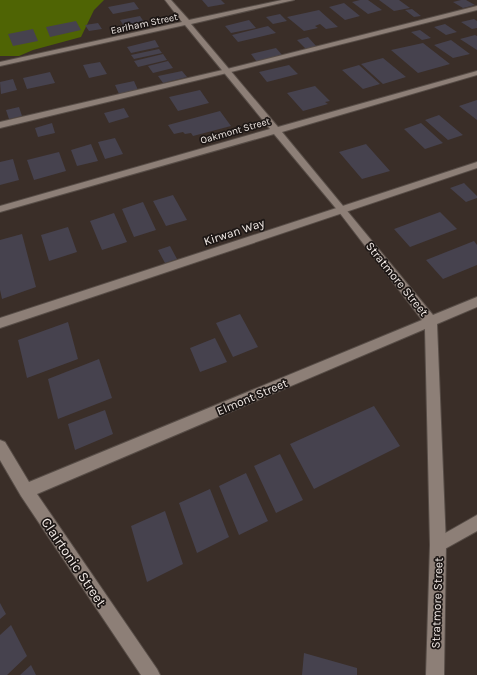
<svg xmlns="http://www.w3.org/2000/svg" width="477" height="675" viewBox="0 0 477 675" font-family="Karla,sans-serif">
<rect width="100%" height="100%" fill="#3a2e28"/>
<path fill="#4f6404" d="M0,0H104L94,10L81,37L33,50L19,56H0Z"/>
<path fill="#46424e" d="M202,0H221L225,4L208,7Z
M360,0H368L382,10L368,14L352,2Z
M379,0H399L410,8L394,11Z
M461,0H466L475,5L463,8L453,2Z
M134,2L139,9L113,14L108,7Z
M344,3L360,16L345,20L329,7Z
M412,9L421,16L414,17L405,10Z
M319,10L338,27L326,29L320,24L315,26L318,28L304,31L287,17Z
M280,14L287,21L273,24L266,17Z
M140,16L144,22L124,26L120,20Z
M474,19L477,21V28L472,29L461,22Z
M249,20L256,28L231,33L225,26Z
M76,21L81,30L50,37L46,27Z
M98,23L102,29L89,31L85,25Z
M445,24L457,32L446,35L434,27Z
M268,26L276,33L238,42L232,35Z
M33,29L38,41L13,46L8,34Z
M420,30L431,38L422,40L411,32Z
M475,35L477,36V50L460,39Z
M308,37L317,47L306,49L297,40Z
M155,40L159,47L131,53L127,47Z
M451,40L470,54L453,58L434,45Z
M423,43L450,64L418,73L391,50Z
M276,48L283,56L257,62L251,54Z
M159,49L162,53L134,59L131,55Z
M163,54L167,60L138,67L134,61Z
M383,58L406,77L383,84L361,64Z
M168,61L173,68L153,73L148,66Z
M100,62L107,74L89,78L83,65Z
M289,65L298,74L267,82L259,72Z
M359,65L380,84L363,89L342,70Z
M182,71L187,77L163,83L158,76Z
M50,72L55,83L27,89L23,78Z
M13,79L17,90L1,94L0,82Z
M134,81L138,90L119,94L115,85Z
M315,86L330,101L325,102L328,104L303,111L287,93Z
M200,90L209,103L178,111L169,97Z
M477,100V120L459,106Z
M19,107L22,116L9,119L6,110Z
M124,108L129,117L109,123L104,113Z
M220,111L231,126L193,136L191,133L185,134L183,132L174,134L168,125Z
M439,115L463,135L448,140L425,120Z
M52,123L55,133L38,137L35,128Z
M421,123L443,143L425,149L404,129Z
M115,138L123,154L105,159L98,142Z
M91,144L98,161L77,166L71,150Z
M366,144L390,171L362,179L339,152Z
M59,152L66,171L34,180L27,160Z
M13,159L19,180L0,185V162Z
M464,183L477,196V198L466,202L450,188Z
M173,195L187,220L166,226L153,201Z
M143,202L156,230L134,237L122,209Z
M440,212L457,229L410,247L394,229Z
M114,213L127,242L102,250L90,221Z
M68,227L77,252L49,261L41,235Z
M22,234L36,287L2,299L0,290V240Z
M474,241L477,245V265L443,279L426,260Z
M170,246L177,259L165,263L158,250Z
M240,314L258,347L233,357L216,323Z
M68,322L78,359L27,378L18,340Z
M215,338L227,362L200,372L190,348Z
M99,359L112,398L58,419L48,379Z
M374,406L400,446L314,489L290,444Z
M105,410L113,434L75,450L68,424Z
M280,454L303,500L276,513L254,466Z
M246,473L268,521L239,535L219,486Z
M210,489L229,537L197,553L179,503Z
M165,511L183,564L147,582L131,526Z
M0,603L6,614L0,619Z
M11,625L27,656L7,675H0V635Z
M304,653L357,668V675H302Z
M31,665L36,675H20Z"/>
<g fill="none" stroke-linecap="round" stroke-linejoin="round">
<defs>
<path id="lane" d="M477,6V10L227,73L0,128V122L227,69Z
M477,162V168L0,328V318Z
M477,515V531L443,550L438,553L433,550L430,545L433,540Z"/>
<path id="street" d="M165,0H171L189,20L282,0H294L191,24L278,127L477,71V75L282,132L433,315L477,297V307L437,324L446,545L444,675H426L430,545L425,329L37,494L157,669L160,675H141L21,496L0,460V440L5,442L29,482L422,320L339,212L274,134L0,212V206L270,129L185,25L0,66V62L182,22Z"/>
</defs>
<use href="#lane" stroke="#574d47" stroke-width="2"/>
<use href="#street" stroke="#574d47" stroke-width="2"/>
<use href="#lane" fill="#8d7f77" fill-rule="evenodd"/>
<use href="#street" fill="#8d7f77" fill-rule="evenodd"/>
</g>
<g text-anchor="middle" stroke-width="3.5" stroke-linejoin="round" paint-order="stroke">
<g font-size="10" fill="#f1e9e5" stroke="#1d1715">
<text transform="translate(144 23) rotate(-12)" y="4">Earlham Street</text>
<text transform="translate(235 130) rotate(-16)" y="4">Oakmont Street</text>
</g>
<g font-size="12" fill="#f1e9e5" stroke="#1d1715">
<text transform="translate(234 232) rotate(-18)" y="4">Kirwan Way</text>
<text transform="translate(397 279) rotate(51)" y="4">Stratmore Street</text>
<text transform="translate(252 397) rotate(-23)" y="4">Elmont Street</text>
<text transform="translate(437 603) rotate(-88)" y="4">Stratmore Street</text>
</g>
<g font-size="14" fill="#f1e9e5" stroke="#1d1715">
<text transform="translate(74 562) rotate(56)" y="5">Clairtonic Street</text>
</g>
</g>
</svg>
